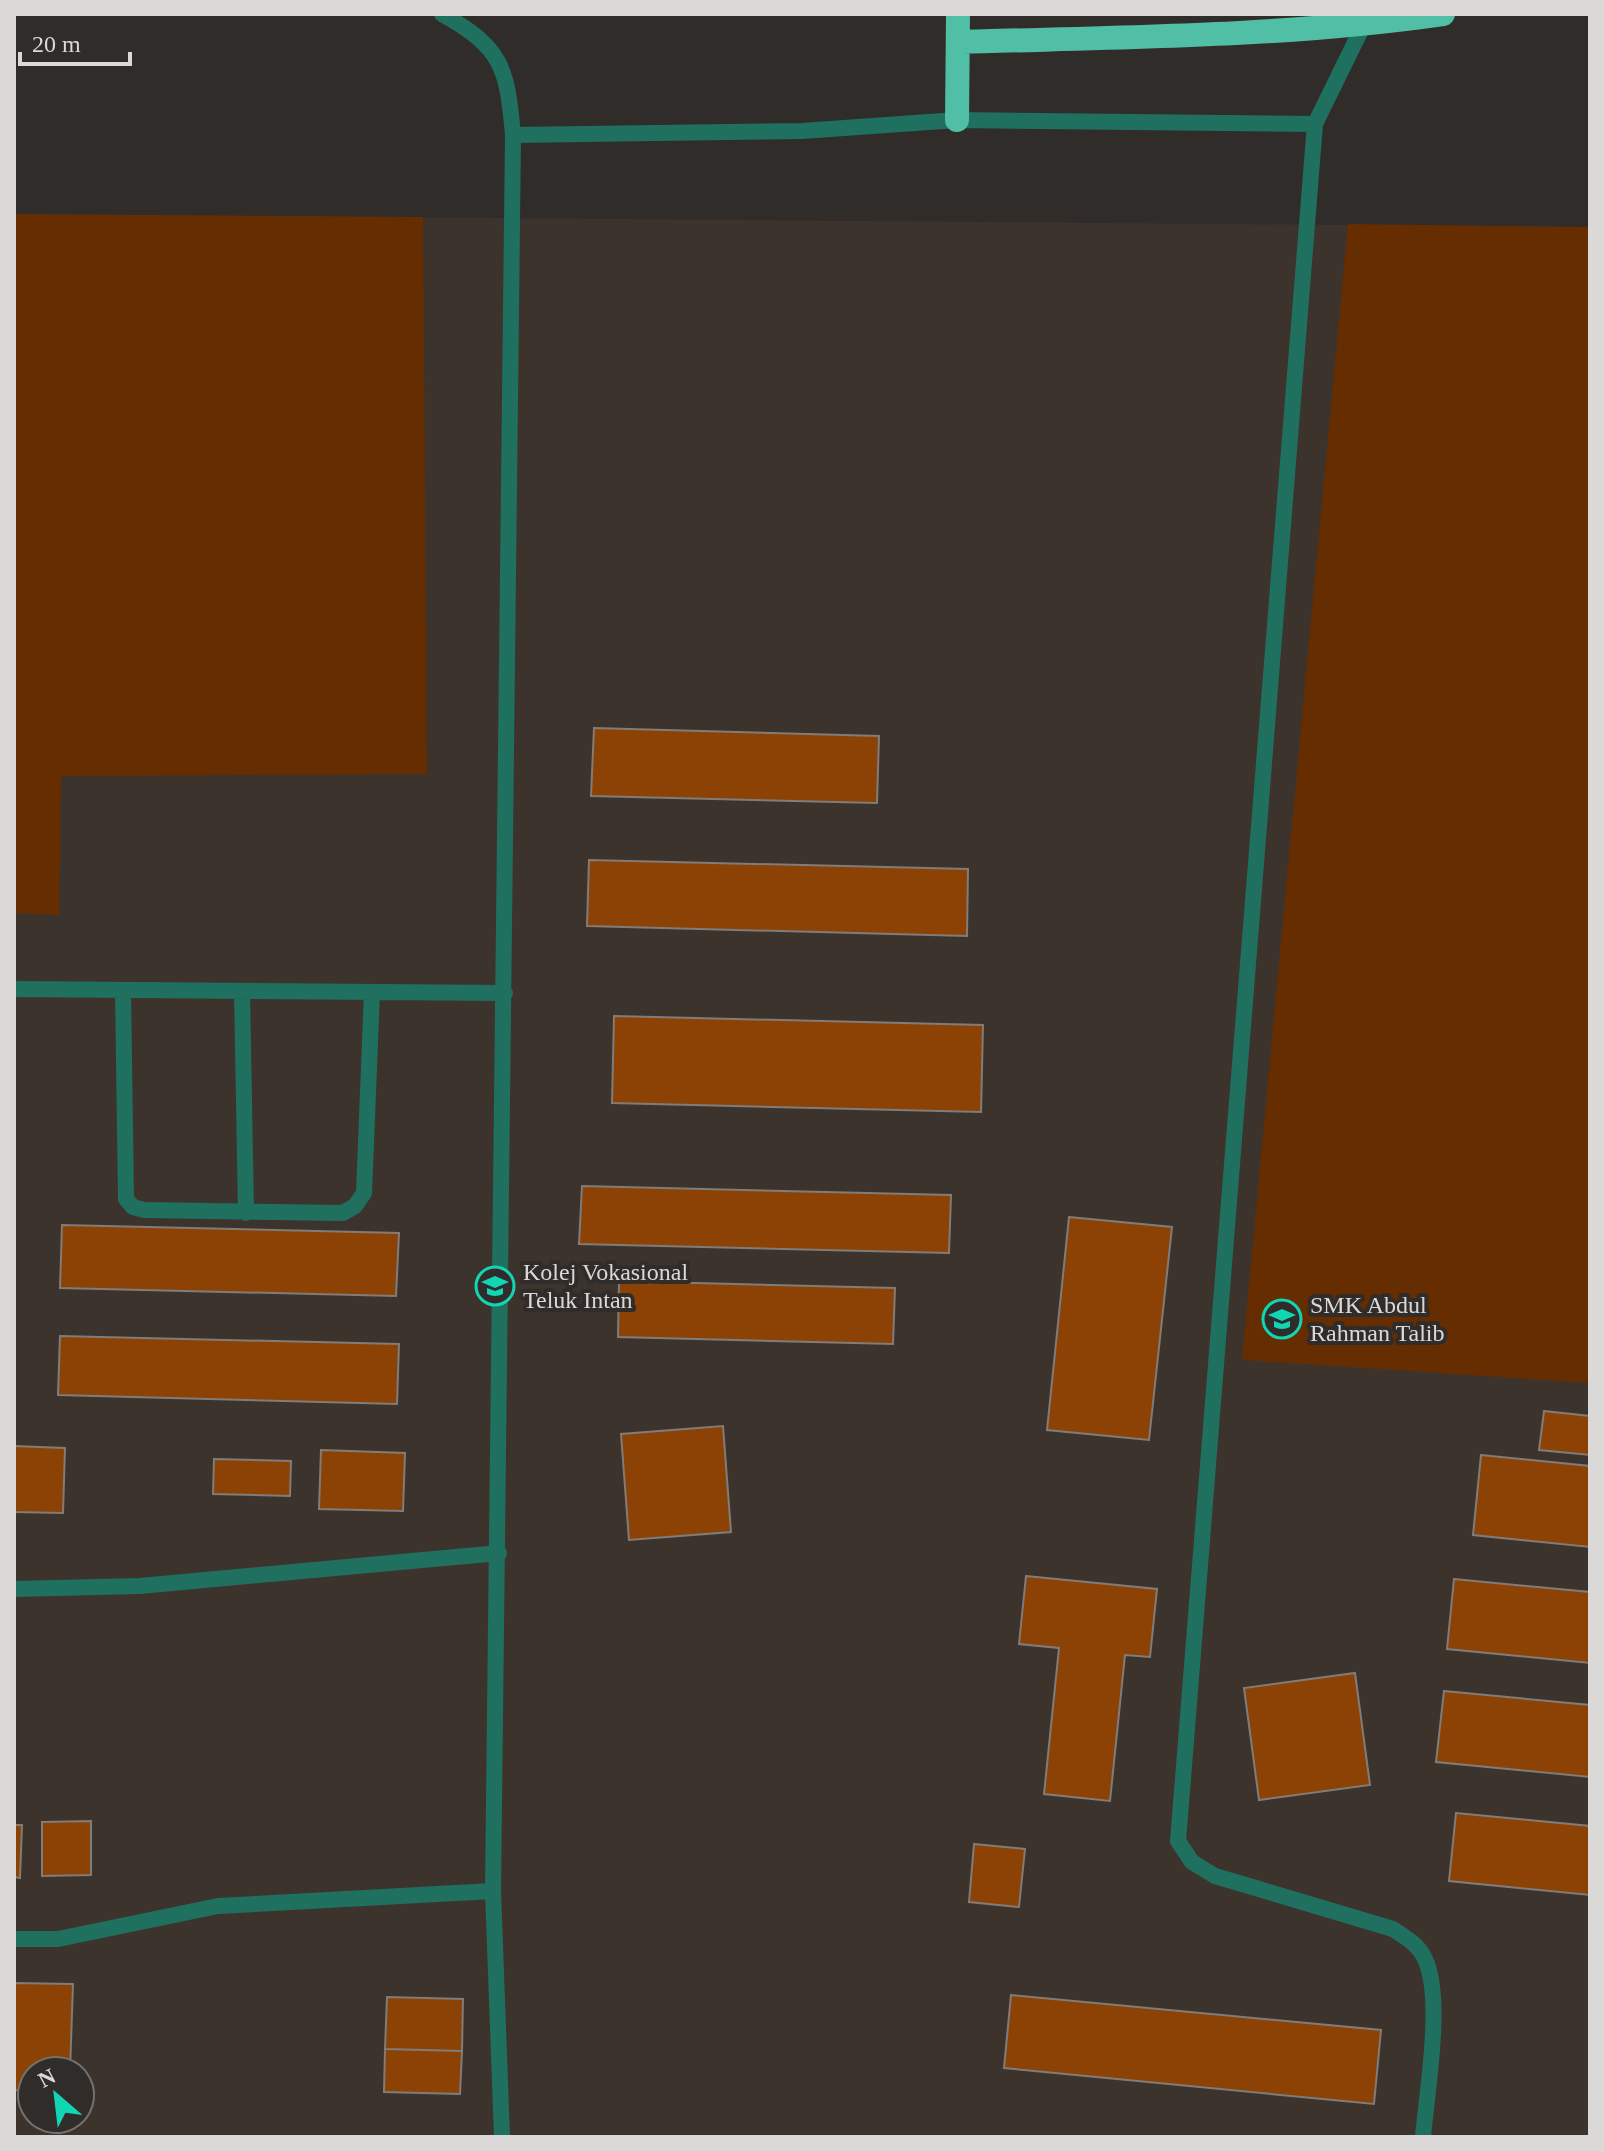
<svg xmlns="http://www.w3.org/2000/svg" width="1604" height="2151" viewBox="0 0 1604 2151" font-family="'Times New Roman',serif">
<rect width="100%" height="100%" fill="#302c2a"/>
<path fill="#3c332d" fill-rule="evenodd" d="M14,214L1590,227V2137H14ZM32,2071H80V2119H32Z"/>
<path fill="#662d00" d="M14,214L423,217L427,774L61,776L59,915L14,913Z
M1348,224L1590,227V1383L1242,1360Z"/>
<path fill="#8c4204" stroke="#807c79" stroke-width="2" d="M594,728L879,736L877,803L591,796Z
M589,860L968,869L967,936L587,926Z
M614,1016L983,1025L981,1112L612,1103Z
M582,1186L951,1195L949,1253L579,1244Z
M1069,1217L1172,1227L1149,1440L1047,1430Z
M62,1225L399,1233L396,1296L60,1288Z
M619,1281L895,1288L893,1344L618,1337Z
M60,1336L399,1344L397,1404L58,1395Z
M1544,1411L1590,1416V1455L1539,1450Z
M723,1426L731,1532L629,1540L621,1434Z
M14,1446L65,1448L63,1513L14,1512Z
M321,1450L405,1453L403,1511L319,1509Z
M1481,1455L1590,1466V1547L1473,1535Z
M214,1459L291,1461L290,1496L213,1494Z
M1026,1576L1157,1589L1150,1657L1125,1655L1110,1801L1044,1794L1059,1648L1019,1644Z
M1454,1579L1590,1592V1663L1447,1649Z
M1355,1673L1370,1785L1259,1800L1244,1688Z
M1444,1691L1590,1705V1777L1436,1762Z
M1456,1813L1590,1826V1895L1449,1881Z
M91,1821V1875L42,1876V1822Z
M14,1825H22L20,1878L14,1877Z
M974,1844L1025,1849L1019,1907L969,1902Z
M14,1983L73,1984L70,2071H32V2091L14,2090Z
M1011,1995L1381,2030L1374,2104L1004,2068Z
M387,1997L463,1999L462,2051L385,2049Z
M385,2049L462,2051L460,2094L384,2092Z"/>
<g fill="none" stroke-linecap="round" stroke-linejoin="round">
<path stroke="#20705f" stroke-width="16" d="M442,14C503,48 507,68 513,135L493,1891L502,2137
M1363,26L1315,124L1178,1841L1192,1862L1215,1876L1393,1929C1408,1939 1421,1946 1427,1964C1442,2005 1427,2091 1423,2137
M513,135L802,131L957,120L1315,124
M14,989L505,993
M123,990L126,1199L133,1207L144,1210L343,1213L355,1206L364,1193L372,992
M242,991L246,1213
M14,1589L140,1586L499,1553
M14,1939H58L218,1906L493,1891"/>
<path stroke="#51bfa6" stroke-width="24" d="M958,42C1120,37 1282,37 1443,14
M957,120L958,14"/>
</g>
<defs>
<symbol id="school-ring" viewBox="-11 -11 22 22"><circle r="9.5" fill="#302c2a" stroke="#12d5b4" stroke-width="1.5"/><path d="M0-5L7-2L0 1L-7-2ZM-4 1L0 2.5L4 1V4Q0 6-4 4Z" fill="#12d5b4"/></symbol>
</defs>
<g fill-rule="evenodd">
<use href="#school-ring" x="473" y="1264" width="44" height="44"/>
<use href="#school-ring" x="1260" y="1297" width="44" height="44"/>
</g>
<g text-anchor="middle" stroke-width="8" stroke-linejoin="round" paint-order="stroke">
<g font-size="24" fill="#dbd9d7" stroke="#302c2a" text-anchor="start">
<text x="523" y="1280">Kolej Vokasional<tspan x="523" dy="28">Teluk Intan</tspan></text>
<text x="1310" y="1313">SMK Abdul<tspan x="1310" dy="28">Rahman Talib</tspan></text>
</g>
</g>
<rect width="1604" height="2151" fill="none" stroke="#dbd9d7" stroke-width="32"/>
<g transform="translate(56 2095) rotate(332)"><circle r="38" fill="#302c2a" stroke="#74716f" stroke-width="2"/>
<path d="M0-6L14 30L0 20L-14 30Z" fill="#12d5b4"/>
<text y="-12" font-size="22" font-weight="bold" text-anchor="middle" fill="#dbd9d7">N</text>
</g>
<path d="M20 52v12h110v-12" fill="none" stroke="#dbd9d7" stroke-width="4"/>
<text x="32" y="52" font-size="24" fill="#dbd9d7" stroke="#302c2a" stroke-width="6" paint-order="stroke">20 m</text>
</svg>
